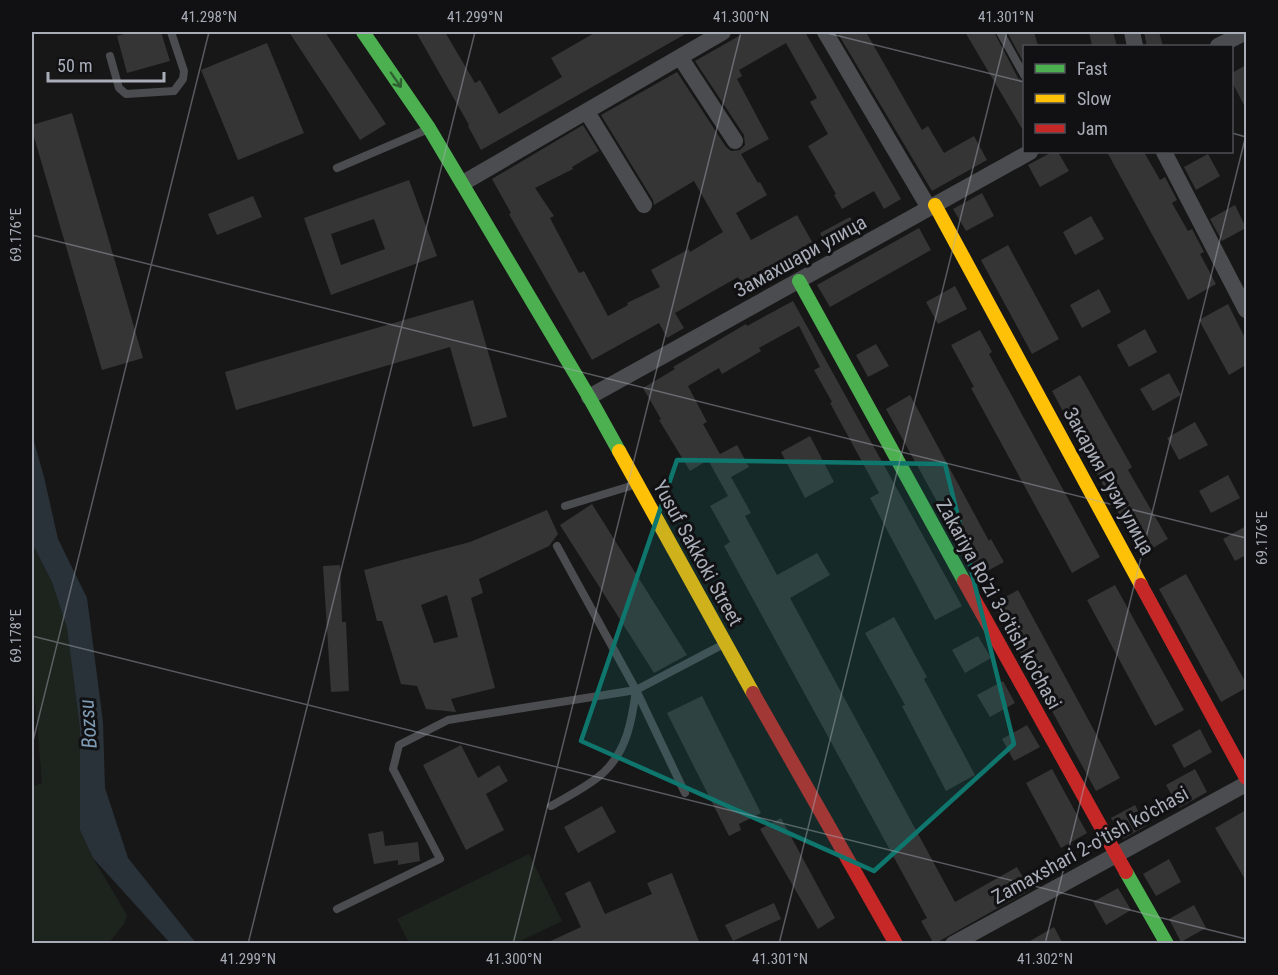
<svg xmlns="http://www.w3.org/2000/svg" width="1278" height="975" viewBox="0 0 1278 975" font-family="'Roboto Condensed',sans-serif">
<rect width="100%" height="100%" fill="#171717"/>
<path fill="#1d241e" d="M32,543L52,582L67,628L80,729V829L93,858L127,915L124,924L109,943H32V787L42,783L32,665Z
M529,854L562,921L516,943H409L397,919Z"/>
<path fill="#2a3239" d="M32,434L44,477L58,539L87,598L103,722L105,788L128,858L196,943H170L93,858L80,830V729L67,628L52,582L32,543Z"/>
<path fill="#353536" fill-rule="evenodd" d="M131,32H161L170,61L127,73L117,36Z
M289,32H325L386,124L360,140Z
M416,32H445L475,83L480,80L499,114L562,77L551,58L596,32H689L481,150L468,126L469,125Z
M746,32H805L901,199L884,209L874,191L842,209L834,195L836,194L808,146L828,134L810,102L817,98L786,43L739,70L742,76L737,79L769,139L741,154L758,183L760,182L767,195L736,213L751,240L797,215L815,247L742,285L738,277L675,313L684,328L667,338L659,323L592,360L509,214L511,213L492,179L583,125L599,151L572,167L573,169L535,188L554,216L550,218L579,273L584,271L608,316L628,305L627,303L660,287L651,270L689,249L690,252L723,232L694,181L654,205L653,200L601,115L677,72L726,147L731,151L740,150L745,145L744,135L695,61Z
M837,32H866L922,130L928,126L944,153L974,136L987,160L932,191Z
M965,32H994L1018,78L1024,81V132Z
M1007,32H1034L1038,46H1024V63Z
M1089,32H1113L1117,46H1092Z
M1144,32H1159L1163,46H1147Z
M267,43L304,133L238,160L201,70Z
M1246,65V109L1232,82V73Z
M72,113L143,358L102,370L32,130V125Z
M1052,152H1058L1069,171L1040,187L1028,165Z
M1107,152H1144L1160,180L1165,177L1177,200L1172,203L1188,231L1192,229L1204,252L1200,254L1216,284L1188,300Z
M1208,154L1220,176L1196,190L1184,167Z
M409,180L437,256L331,295L304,218ZM374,219L385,249L341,265L331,234Z
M982,193L994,216L966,231L953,209Z
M253,196L262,217L217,235L208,214Z
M1235,205L1246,228L1222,241L1210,219Z
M1091,216L1104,239L1075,255L1063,232Z
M850,217L858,230L827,247L820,233Z
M919,228L931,250L830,307L817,285Z
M1008,245L1059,339L1032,354L981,260Z
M955,286L967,309L938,324L926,302Z
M1099,289L1111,312L1082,328L1070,305Z
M473,300L507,417L473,427L450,347L236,410L225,372Z
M793,301L962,606L935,620L870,498L879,493L830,403L832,402L814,370L820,367L799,326L759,348L761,351L722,374L719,368L688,386L707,422L703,424L720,454L737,445L749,467L731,477L751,513L745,516L777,575L817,553L830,575L790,598L955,902L1017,867L1030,890L934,944L921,921L927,918L724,546L730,542L710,506L728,496L708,460L690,471L659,420L661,419L643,388L675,369L673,367L746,324L747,326Z
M1228,304L1246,340V365L1229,375L1199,320Z
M1145,329L1157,352L1129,367L1117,345Z
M980,330L992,352L989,354L1100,557L1072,573L971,388L974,387L951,345Z
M876,344L889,366L868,377L856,355Z
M1169,373L1181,395L1153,411L1140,389Z
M1080,375L1132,467L1128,470L1168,539L1141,555L1052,391Z
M910,395L989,541L991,539L1004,562L978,576L886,409Z
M1195,422L1208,445L1179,460L1167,438Z
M810,436L834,482L805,498L781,452Z
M1228,475L1240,498L1211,513L1199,491Z
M592,504L687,655L654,673L560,525Z
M547,510L558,534L549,546L479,579L483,593L471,598L495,688L451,699L456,712L426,709L417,686L401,684L382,621H377L364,570L470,542ZM447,595L458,637L434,643L421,605Z
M1246,526V555L1235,561L1223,539Z
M340,565L342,622H346L349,691L331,692L323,566Z
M1186,574L1246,683V688L1221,702L1159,589Z
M1115,585L1184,710L1155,726L1087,600Z
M1018,590L1120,778L1096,791L993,604Z
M894,617L927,677L924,679L975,775L946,791L902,706L905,705L865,633Z
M978,636L991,658L965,673L952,650Z
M1003,681L1015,703L990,717L977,695Z
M702,696L761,813L739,824L741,830L729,836L667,713Z
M1027,725L1040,747L1014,761L1002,739Z
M1200,729L1212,752L1184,768L1172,745Z
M461,745L478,778L499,765L508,781L486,794L504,830L466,850L423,765Z
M1052,769L1087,833L1061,848L1026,783Z
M1195,769L1207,792L1179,808L1166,785Z
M1135,805L1146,826L1123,839L1111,818Z
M602,806L616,832L578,853L564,827Z
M1246,810V881L1215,828Z
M781,818L835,918L818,929L760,829Z
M383,831L385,846L418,842L420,861L398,865V860L374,864L368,834Z
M1169,859L1181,882L1156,896L1143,874Z
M672,873L700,944H544L581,927L565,893L590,881L605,914L652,894L647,883Z
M1118,888L1131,910L1106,925L1093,902Z
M774,903L781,919L733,941L725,925Z
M1194,905L1206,928L1181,942L1169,919Z
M1054,927L1063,944H1025Z"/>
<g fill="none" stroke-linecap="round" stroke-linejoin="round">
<path stroke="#4b4c50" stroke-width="8" d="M1000,32L1024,75
M110,56L119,88L126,94L174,91L183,79L184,71L171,32
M337,168L426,130
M565,506L634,485
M557,546L636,690L685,793
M551,806C568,796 589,786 603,773C627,751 632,720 636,690
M337,909L440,859L393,769L399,745L448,720L636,690L722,645"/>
<path stroke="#4b4c50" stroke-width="16" d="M825,32L929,208
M1132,32L1135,46
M1218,46L1246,32
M680,57L735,141
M587,112L644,205
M1164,152L1246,310
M463,183L723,32
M589,397L1030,152
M953,944L1246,784"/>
<path stroke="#4caf50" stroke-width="14" d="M363,32L429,128L589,397L619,451
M799,281L964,581
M1126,872L1167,944"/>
<path stroke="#ffc107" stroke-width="14" d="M935,205L1141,585
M619,451L753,693"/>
<path stroke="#c62828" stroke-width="14" d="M964,581L1126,872
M1141,585L1246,778
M753,693L896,944"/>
</g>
<defs><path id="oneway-shaft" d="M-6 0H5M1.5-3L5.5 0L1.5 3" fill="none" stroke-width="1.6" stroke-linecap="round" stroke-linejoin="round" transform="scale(1.5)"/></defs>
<use stroke="#2e6032" href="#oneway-shaft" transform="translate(396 80) rotate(55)"/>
<path fill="#0f766e" fill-opacity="0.2" stroke="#0f766e" stroke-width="4.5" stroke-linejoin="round" d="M677,460L945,464L1014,744L874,871L581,741Z"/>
<path fill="none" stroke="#a8adb8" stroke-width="1.5" stroke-opacity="0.45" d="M823,32L1024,82M1232,133L1246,137M32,235L1246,538M32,636L1246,939M32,745L209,32M248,944L475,32M513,944L741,32M779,944L1007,32M1045,944L1246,135"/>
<g text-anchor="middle" stroke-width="6" stroke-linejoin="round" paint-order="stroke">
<g font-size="20" fill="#a8adb8" stroke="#111113">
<text transform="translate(800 256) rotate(-29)" y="7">Замахшари улица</text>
<text transform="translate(1109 481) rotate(61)" y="7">Закария Рузи улица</text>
<text transform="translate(698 553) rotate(61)" y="7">Yusuf Sakkoki Street</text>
<text transform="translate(999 604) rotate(61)" y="7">Zakariya Ro'zi 3-o'tish ko'chasi</text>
<text transform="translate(1090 845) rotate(-29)" y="7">Zamaxshari 2-o'tish ko'chasi</text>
</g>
<g font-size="21" font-style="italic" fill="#7f9bb3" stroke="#111113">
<text transform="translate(88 724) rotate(-94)" y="7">Bozsu</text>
</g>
</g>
<rect width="1278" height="975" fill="none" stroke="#111113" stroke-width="66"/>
<rect x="1023" y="45" width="210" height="108" fill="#111113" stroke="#4d4f55" stroke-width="1.5"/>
<rect x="1035" y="64" width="30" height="9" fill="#4caf50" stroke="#4d4f55" stroke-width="1.5"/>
<text x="1077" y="75" font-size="18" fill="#a8adb8">Fast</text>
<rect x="1035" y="94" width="30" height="9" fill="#ffc107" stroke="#4d4f55" stroke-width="1.5"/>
<text x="1077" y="105" font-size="18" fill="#a8adb8">Slow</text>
<rect x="1035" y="124" width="30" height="9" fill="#c62828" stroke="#4d4f55" stroke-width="1.5"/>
<text x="1077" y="135" font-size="18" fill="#a8adb8">Jam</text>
<path d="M48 72v9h116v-9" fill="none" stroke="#a8adb8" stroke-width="3"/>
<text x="57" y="72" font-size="18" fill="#a8adb8" stroke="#111113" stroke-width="4.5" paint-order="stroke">50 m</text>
<rect x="33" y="33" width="1212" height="909" fill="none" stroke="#a8adb8" stroke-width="2"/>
<g font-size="15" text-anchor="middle" fill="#a8adb8">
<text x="209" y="22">41.298°N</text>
<text x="475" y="22">41.299°N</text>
<text x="741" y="22">41.300°N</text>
<text x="1006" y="22">41.301°N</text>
<text transform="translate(16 235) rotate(-90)" y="5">69.176°E</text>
<text transform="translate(1262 538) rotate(-90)" y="5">69.176°E</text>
<text transform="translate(16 636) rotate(-90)" y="5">69.178°E</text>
<text x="248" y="964">41.299°N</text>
<text x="514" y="964">41.300°N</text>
<text x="780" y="964">41.301°N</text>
<text x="1045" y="964">41.302°N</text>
</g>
</svg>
